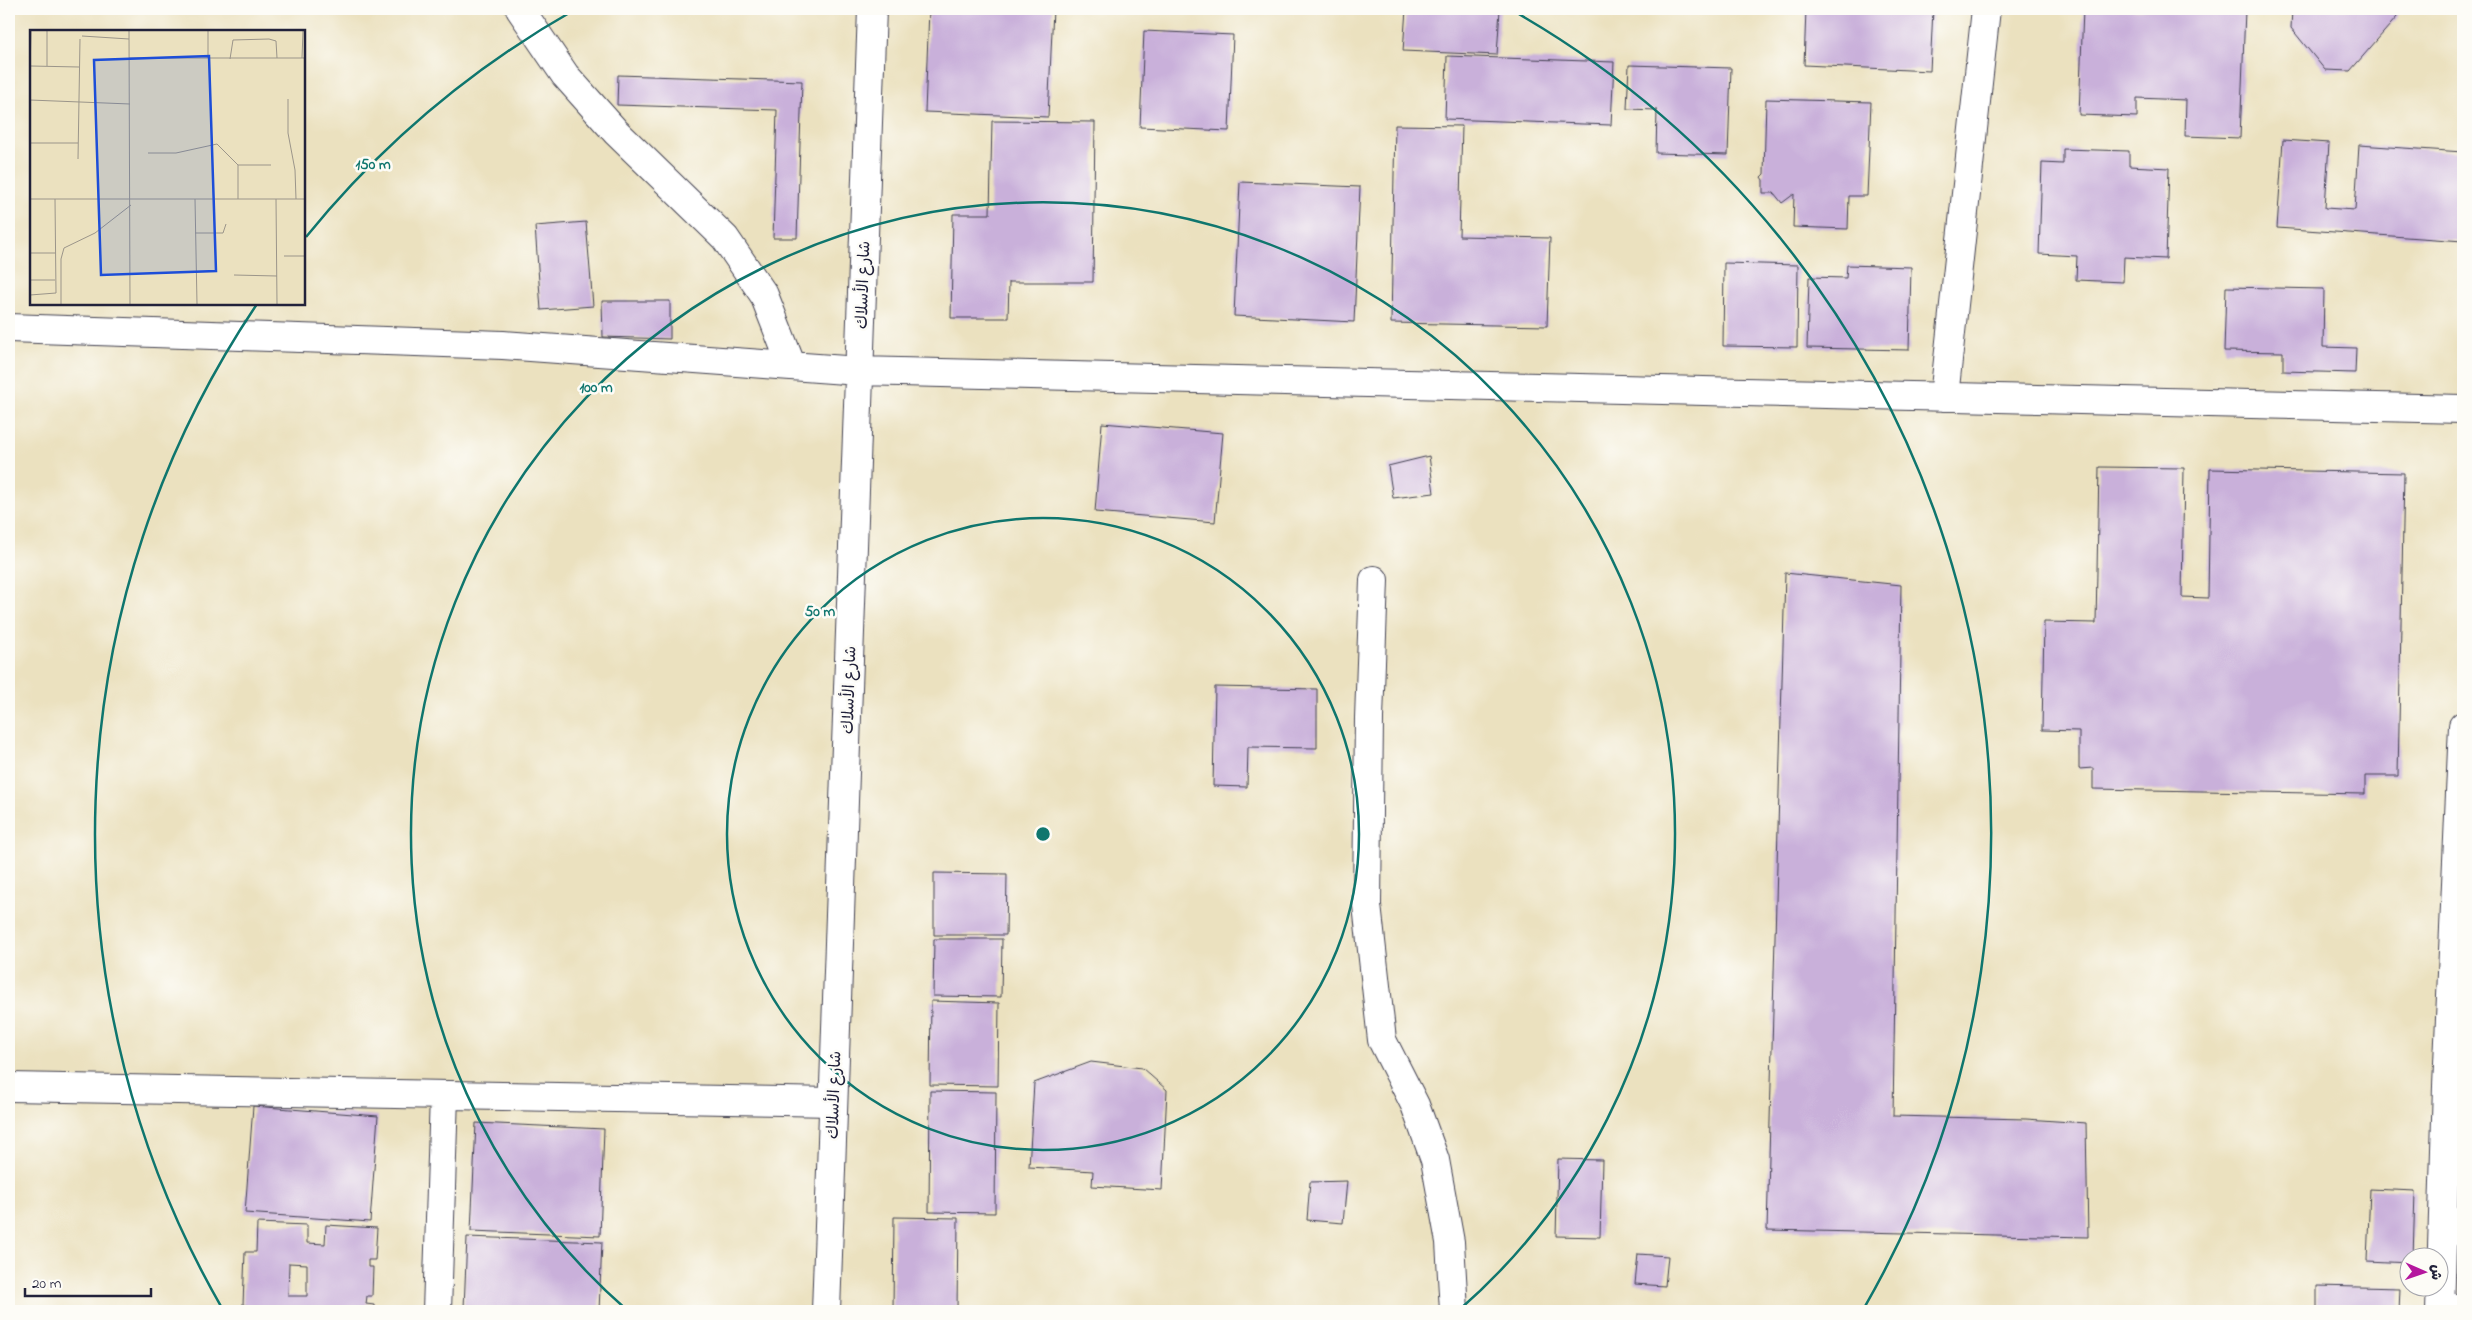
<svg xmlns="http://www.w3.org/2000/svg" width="2472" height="1320" viewBox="0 0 2472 1320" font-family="'Indie Flower','Playpen Sans Arabic',sans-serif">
<rect width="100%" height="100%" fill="#fdfcf7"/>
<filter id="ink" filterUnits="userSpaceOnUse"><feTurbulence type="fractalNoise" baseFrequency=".02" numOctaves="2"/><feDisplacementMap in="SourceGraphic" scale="10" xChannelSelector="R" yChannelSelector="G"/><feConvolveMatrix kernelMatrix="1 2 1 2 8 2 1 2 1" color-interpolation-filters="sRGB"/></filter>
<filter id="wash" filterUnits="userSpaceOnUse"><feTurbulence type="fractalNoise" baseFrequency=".0096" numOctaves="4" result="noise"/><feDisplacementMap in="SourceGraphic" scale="20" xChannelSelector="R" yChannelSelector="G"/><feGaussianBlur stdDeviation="1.12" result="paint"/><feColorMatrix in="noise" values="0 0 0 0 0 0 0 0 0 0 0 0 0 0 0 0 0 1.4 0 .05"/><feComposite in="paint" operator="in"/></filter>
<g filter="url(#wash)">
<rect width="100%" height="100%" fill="#ebe1bf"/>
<g id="blocks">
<path fill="#c9b0da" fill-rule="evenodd" d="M929,9H1053L1048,117L925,112Z
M1406,9H1500L1497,55L1403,51Z
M1806,9H1933L1930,71L1804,65Z
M2083,9L2245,10L2240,138L2185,136L2186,100L2137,98V117L2079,115Z
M2292,9H2398L2397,17L2350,71L2325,70L2291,28Z
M1144,31L1233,35L1229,131L1140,127Z
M1447,56L1614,62L1611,125L1445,119Z
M1629,65L1731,68L1728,155L1656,153L1657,110L1627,109Z
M618,75L802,81L797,238H773L777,110L617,105Z
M1766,99L1871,102L1867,196H1849L1848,229L1793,227L1794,194L1782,203L1774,193H1763V180L1761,177L1764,174Z
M992,121L1095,122L1093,282H1009L1008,318H951L953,214H990Z
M1395,125L1462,126L1459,236L1550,238L1547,326L1391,323Z
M2283,140L2329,143L2325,208L2355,210L2359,145L2463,152V241L2277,228Z
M2063,149L2129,151V166L2169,168L2166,259L2124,257L2123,282L2076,280L2077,256L2039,254L2042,163L2063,164Z
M1240,182L1360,187L1354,322L1234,316Z
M586,222L593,306L541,310L535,226Z
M1724,263L1798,265L1797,347L1723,346Z
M1847,265L1911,267L1909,350L1807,348L1809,277L1846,278Z
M2226,287L2324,289L2323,347L2356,348L2355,373L2283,371V352L2224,351Z
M602,301H670V339L603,337Z
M1102,423L1223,433L1215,522L1095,512Z
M1429,456L1434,493L1393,498L1388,466Z
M2099,467L2184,468L2182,597L2208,598L2210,469L2404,473L2398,776H2365V794L2093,789V768L2079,769V731L2042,730L2044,622L2096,623Z
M1785,573L1901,585L1893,1116L2026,1119L2086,1123L2088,1237L1767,1230Z
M1215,687L1317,689V748L1248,747L1247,787L1213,786Z
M934,873L1007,874L1006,935H934Z
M934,939H1002L1001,997L933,996Z
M931,1001L999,1003L998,1086L930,1085Z
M1091,1062L1142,1068L1167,1090L1162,1190L1092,1186L1093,1171L1029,1167L1034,1083Z
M930,1091L996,1092L995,1213L929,1212Z
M253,1106L378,1116L370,1222L245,1213Z
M476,1123L604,1129L600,1236L471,1231Z
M1558,1159L1602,1160L1600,1237L1556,1236Z
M1347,1181L1343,1223L1307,1220L1310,1182Z
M2370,1189L2415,1191L2413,1258H2410V1263L2367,1261Z
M894,1217L958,1218L957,1311H893Z
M257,1223L307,1225V1243L325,1244L326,1225L377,1228L375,1260H368V1267H373L372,1296H367L366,1304L374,1305V1311H254V1306L243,1305L245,1252H256ZM289,1263L307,1264V1296H288Z
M467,1237L602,1242L599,1311H503L464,1308Z
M1638,1254L1668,1256L1665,1286L1635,1284Z
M2317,1286L2400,1288L2399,1311H2317Z"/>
</g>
</g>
<g filter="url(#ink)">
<use href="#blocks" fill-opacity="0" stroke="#403f4f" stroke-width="1"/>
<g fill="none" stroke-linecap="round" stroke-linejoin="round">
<defs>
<path id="minor" d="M520,9L565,75L616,132L725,238L764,295L791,364
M9,328L503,345L859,371L2463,409
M1944,397L1986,9
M1374,580L1369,718L1367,905L1382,1040L1415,1105L1435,1160L1450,1242L1454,1311
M9,1087L833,1102
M2441,1307L2463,1308
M437,1311L444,1095
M826,1311L872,9
M2440,1311L2447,1086L2463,726"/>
</defs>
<use href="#minor" stroke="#403f4f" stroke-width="30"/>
<use href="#minor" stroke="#fff" stroke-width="28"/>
</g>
</g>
<g fill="none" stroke="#0f766e" stroke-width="2.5">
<circle cx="1043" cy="834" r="316"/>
<path d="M628 1311A632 632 0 1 1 1458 1311"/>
<path d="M222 1308A948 948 0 0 1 257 304M306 237A948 948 0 0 1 576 9M1510 9A948 948 0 0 1 1864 1308"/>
</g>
<g text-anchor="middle" stroke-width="5" stroke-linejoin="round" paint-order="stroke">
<g font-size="16" fill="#22223b" stroke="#fdfcf7">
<text transform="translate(862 285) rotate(-88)" y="6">شارع الأسلاك</text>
<text transform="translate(848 690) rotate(-88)" y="6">شارع الأسلاك</text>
<text transform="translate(833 1095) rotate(-88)" y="6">شارع الأسلاك</text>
</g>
</g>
<g transform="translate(30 30)">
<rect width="275" height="275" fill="#ebe1bf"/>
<path fill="none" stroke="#9b958a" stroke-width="1" d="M17,1V36M99,1L100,274M52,6L99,9M99,28H275M178,28V1M272,28L273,1M200,29L203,10L239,9L246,11L247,28M1,36L49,37M0,42L1,1M0,65V111M258,69V103L265,140L266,169M0,70L100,74M0,113H48M118,123H146L187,114L208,135H241M48,129L50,9M0,169H275M165,169L167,274M208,169V135M246,169L247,274M165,203H193L196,194M0,223H26M254,226H275M204,245L247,246M0,250H25M0,265L26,263L25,169M31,274V229L34,218L65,203L101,175"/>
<path fill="#1d4ed8" fill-opacity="0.15" stroke="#1d4ed8" stroke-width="2.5" d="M179,26L186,241L71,245L64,30Z"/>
<rect width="275" height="275" fill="none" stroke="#22223b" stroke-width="2.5"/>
</g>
<circle cx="1043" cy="834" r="8" fill="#0f766e" stroke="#fdfcf7" stroke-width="2.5"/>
<g font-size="15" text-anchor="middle" font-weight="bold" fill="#0f766e" stroke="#fdfcf7" stroke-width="5" stroke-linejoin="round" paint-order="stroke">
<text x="373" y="169">150 m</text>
<text x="596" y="392">100 m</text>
<text x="820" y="616">50 m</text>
</g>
<rect width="2472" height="1320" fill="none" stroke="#fdfcf7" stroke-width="30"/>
<g transform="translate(2424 1272) rotate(92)"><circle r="24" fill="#fdfcf7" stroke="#a5a5ac"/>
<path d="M0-4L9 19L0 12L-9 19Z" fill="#b5179e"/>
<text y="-8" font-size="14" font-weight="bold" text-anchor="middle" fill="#22223b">ش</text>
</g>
<path d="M25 1288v8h126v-8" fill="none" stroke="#22223b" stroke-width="2.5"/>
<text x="32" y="1288" font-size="15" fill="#22223b" stroke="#fdfcf7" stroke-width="4" paint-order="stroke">20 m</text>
</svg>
